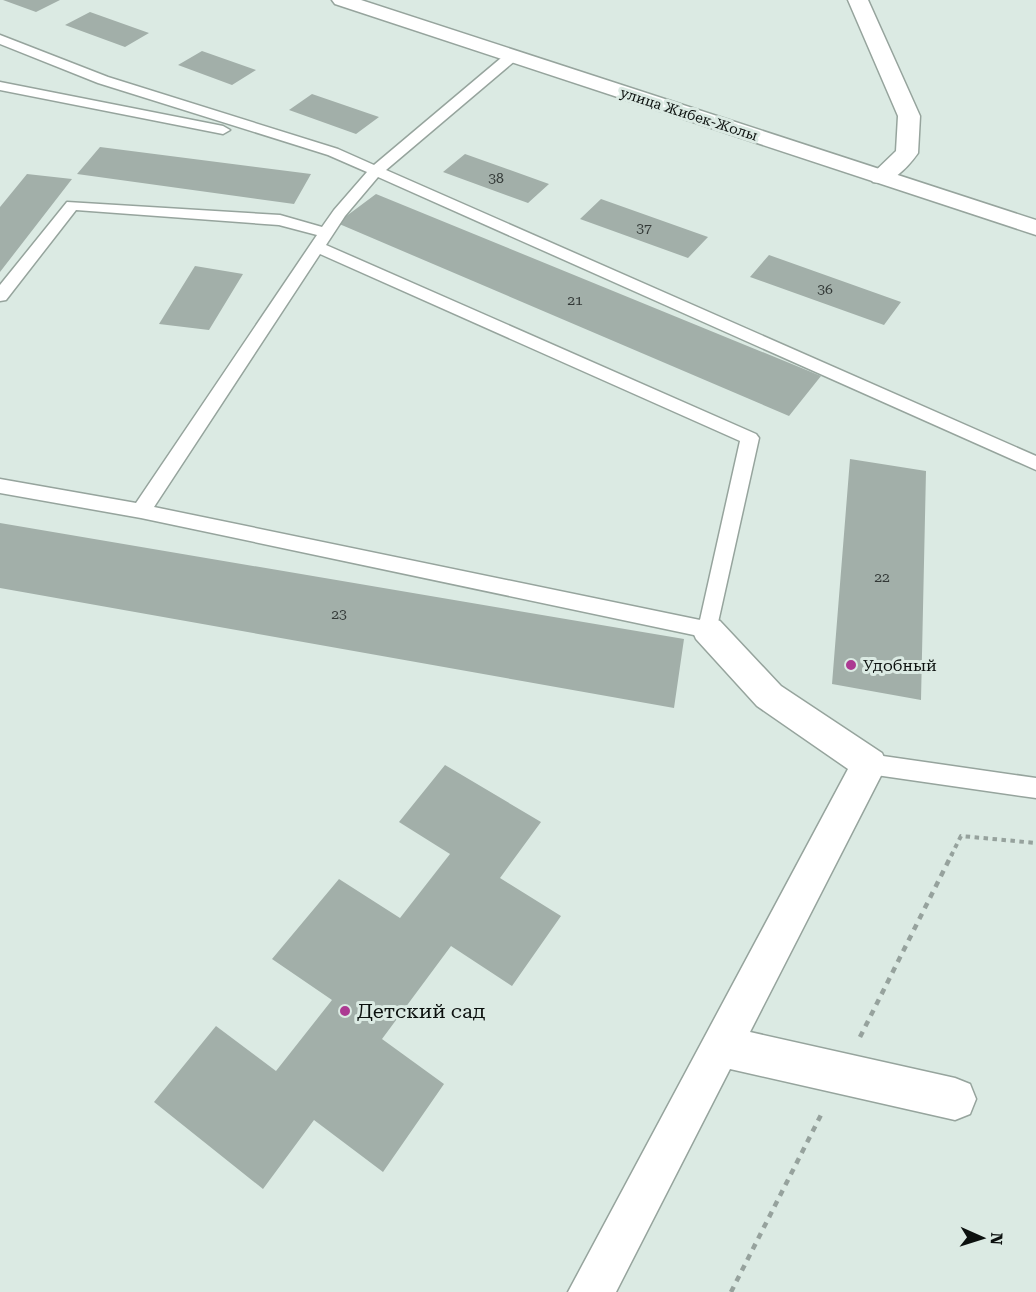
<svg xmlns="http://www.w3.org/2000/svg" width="1036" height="1292" viewBox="0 0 1036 1292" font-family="'Roboto Serif',serif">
<rect width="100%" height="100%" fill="#dbeae3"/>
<path fill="#a2afa9" d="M3,0H60L36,12Z
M90,12L149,33L125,47L65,25Z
M202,51L256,70L232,85L178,65Z
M312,94L379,117L356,134L289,110Z
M100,147L311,174L294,204L77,174Z
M465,154L549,184L528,203L443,172Z
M27,174L72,179L0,272V207Z
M376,194L821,376L789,416L337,223Z
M601,199L708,237L688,258L580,219Z
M769,255L901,302L884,325L750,277Z
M195,266L243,274L209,330L159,324Z
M850,459L926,471L921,700L832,684Z
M0,523L684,639L674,708L0,588Z
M445,765L541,822L500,878L561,916L512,986L451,946L382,1039L444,1084L383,1172L314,1120L263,1189L154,1102L216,1026L276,1071L332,1000L272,959L339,879L400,918L450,854L399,822Z"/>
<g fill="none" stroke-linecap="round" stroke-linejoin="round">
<defs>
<path id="lane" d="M0,35L108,77L338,149L374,165L507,53H517L518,56L517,59L386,170L1036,456V470L378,177L345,216L326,245L756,434L759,438L715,636L708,638L141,518L0,493V479L136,503L317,235L279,225L76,210L6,300L0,301V285L67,202L280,215L322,227L334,210L367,172L328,155L98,83L0,44ZM320,254L740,441L700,620L154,507Z
M0,82L223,126L230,130L223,134L0,90Z
M869,754L1036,778V798L869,774L861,771L858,764L861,757Z"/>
<path id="street" d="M848,0H868L920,116L918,153C908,167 891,186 873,182L869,177L896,151L898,116Z
M708,617L720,621L781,686L882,753L887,764L750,1032L955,1078L970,1084L976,1099L970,1114L955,1120L730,1069L616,1292H568L848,769L757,706L696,639L692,630L696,621Z"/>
<path id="secondary" d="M332,0H361L1036,220V235L335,4Z"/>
</defs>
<use href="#lane" stroke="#96a49d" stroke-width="3"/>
<use href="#street" stroke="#96a49d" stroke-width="3"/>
<use href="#secondary" stroke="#96a49d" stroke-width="3"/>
<path stroke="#96a29d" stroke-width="4" stroke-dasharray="4.5 4.5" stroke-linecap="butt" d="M951,856L961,836L1036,843"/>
<path stroke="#96a29d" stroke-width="4.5" stroke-dasharray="6 6" stroke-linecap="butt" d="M860,1037L952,854
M731,1292L823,1111"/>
<use href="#lane" fill="#fff" fill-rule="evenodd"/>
<use href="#street" fill="#fff" fill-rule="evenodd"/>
<use href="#secondary" fill="#fff" fill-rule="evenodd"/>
</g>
<g fill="#ac3992" stroke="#dbeae3" stroke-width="2">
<circle cx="851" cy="665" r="6"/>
<circle cx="345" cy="1011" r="6"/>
</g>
<g text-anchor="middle" stroke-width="6" stroke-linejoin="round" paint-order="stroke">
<g font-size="14" fill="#0c110f" stroke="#dbeae3">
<text transform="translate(689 114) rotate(18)" y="5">улица Жибек-Жолы</text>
</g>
<g font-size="14" fill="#323836">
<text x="496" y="183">38</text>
<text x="644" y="233">37</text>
<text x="825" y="294">36</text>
<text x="575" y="305">21</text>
<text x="882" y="582">22</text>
<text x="339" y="619">23</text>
</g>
<g font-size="16" fill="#0c110f" stroke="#dbeae3" text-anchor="start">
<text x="863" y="671">Удобный</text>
</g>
<g font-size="20" fill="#0c110f" stroke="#dbeae3" text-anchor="start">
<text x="357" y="1018">Детский сад</text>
</g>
</g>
<g transform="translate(982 1238) rotate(93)" stroke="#dbeae3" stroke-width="4.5" paint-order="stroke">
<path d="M0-4.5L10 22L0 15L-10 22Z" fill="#0c110f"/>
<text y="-9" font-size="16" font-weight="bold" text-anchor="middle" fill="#0c110f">N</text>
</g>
</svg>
